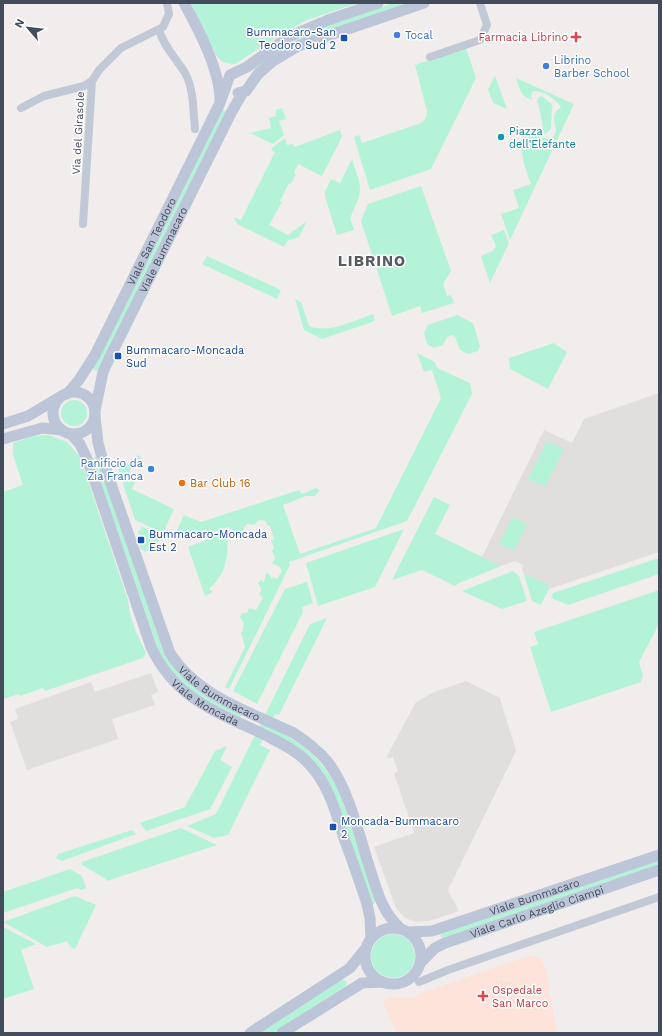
<svg xmlns="http://www.w3.org/2000/svg" width="662" height="1036" viewBox="0 0 662 1036" font-family="'Work Sans',sans-serif">
<rect width="100%" height="100%" fill="#f0edec"/>
<path fill="#e1dede" d="M659,393V552L549,589L548,584L524,574L522,569L523,565L515,561L501,566L482,557L544,430L572,443L584,419Z
M151,673L158,692L151,695L155,705L112,719L118,739L27,770L10,722L18,719L15,709L91,682L95,692Z
M466,681L500,698L516,751L448,890L459,911L429,921L417,922L405,918L396,908L374,847L414,833L394,773L398,772L393,757L388,759L387,756L416,702L434,692Z"/>
<path fill="#fde3d9" d="M532,955L541,959L546,971L557,1033H396L383,1001L391,997L414,998L418,994Z"/>
<path fill="#b5f3d9" d="M191,3H358L307,20L283,33L235,64C226,64 221,62 216,55Z
M392,3H407L304,39L255,70L253,68L274,50L310,31Z
M466,48L476,78L431,169L370,190L354,137L359,135L362,143L421,123L426,118L427,111L415,65Z
M495,76L507,109L493,103L488,89Z
M516,78L574,104L510,240L501,214L519,208L513,190L531,184C527,172 511,134 532,129L537,131L542,138C548,139 554,139 556,131C555,120 550,115 561,107C554,98 545,91 533,91L531,95L532,100C521,97 519,88 516,78Z
M542,96L552,104L551,129L545,134C542,130 541,109 537,101L539,97Z
M282,108L286,119L279,121L284,135L273,144L250,133L271,128L269,118L276,116V110Z
M222,109L226,111L98,370L94,371L93,367Z
M340,130L342,137L322,176L298,164L294,173L296,174L291,184L289,183L280,201L282,202L269,225L288,235L307,221L299,237L287,241L284,247L237,224L234,217L241,220L275,152L271,150L273,147L285,138L287,145L293,144L295,147Z
M352,159C362,190 364,188 350,218L354,230L337,235L325,197V192L331,179L340,183Z
M421,186L451,271L443,284L447,296L451,295L454,303L422,313L420,306L392,316L361,221L368,204Z
M504,230L509,243L490,283L481,256L493,251L496,246L491,235Z
M207,256L281,290L277,299L202,264Z
M295,299L301,302L309,326C329,334 353,321 373,314L375,321L322,339L304,330Z
M457,315L473,323L480,346L478,351L468,354L460,350L455,337L452,335L447,337L443,345L434,348L427,344L424,333L428,325Z
M554,343L567,352L548,389L510,369L509,358Z
M417,353L435,362L437,368L470,383L472,394L407,521L289,562L290,565L229,689L225,687L245,647L241,632L243,631L244,623L240,617L242,613H247L249,608L256,610L263,598L259,594L262,589L258,583L261,580L264,582L266,574L268,573L272,579L273,577L277,579L282,571L280,567L272,563L275,558L272,551L274,548L271,540L274,539L270,526L267,525L266,521L259,520L254,525L247,524L244,527L243,533H237L228,527L186,540L184,535L176,532L184,515L201,522L299,490L302,494L316,488L320,490L315,496H306L283,505L300,554L376,528L441,398L432,370L424,372Z
M61 413a13 13 0 1 1 26 0a13 13 0 1 1-26 0Z
M48,435L67,442L80,457L128,600L130,614L136,632L146,653L143,658L45,691L43,688L20,696L19,694L3,699V492L23,485L13,455V443L34,436Z
M547,441L564,449L545,487L528,479Z
M137,455L141,457L136,468L132,466L127,478L135,482L132,489L174,509L163,533L135,520L118,469L131,463Z
M95,456L97,457L163,649C186,687 204,694 242,713L240,719L205,701L176,678L158,650L93,460Z
M434,497L450,505L435,534L501,566L457,584L455,586L422,570L392,580Z
M512,517L527,524L514,551L499,544Z
M141,526L161,536L155,548L145,552L140,548L138,531L141,529Z
M404,529L375,587L318,606L306,563Z
M217,536L225,538L229,541L227,542C229,561 223,576 209,589L213,592L205,596L188,547Z
M659,558V574L568,605L551,598L553,593Z
M513,571L519,576L527,601L502,609L462,591Z
M524,574L548,584L549,589L541,605L532,601Z
M307,582L313,603L302,607L303,612L257,704L233,691L285,589Z
M659,590V624L639,662L643,675L641,682L551,712L530,647L538,644L534,632Z
M327,618L279,715L275,714L269,726C303,743 321,757 339,791L376,901L374,904H372L333,792L266,732L260,745L270,750L228,835L214,838L187,826L216,814L310,624Z
M227,746L220,760L232,767L210,809L146,831L140,823L185,807L215,751Z
M181,828L217,845L107,881L106,879L82,865V862Z
M132,830L136,834L62,861L56,858L58,854Z
M659,860V865L443,938L440,936L442,933Z
M70,869L82,876L86,888L82,890L77,888L3,913V892Z
M75,896L96,905L75,949L70,947L67,941L47,947L3,922Z
M3,927L36,944L21,950L34,989L3,999Z
M371 956a22 22 0 1 1 44 0a22 22 0 1 1-44 0Z
M342,979L347,982L346,986L273,1033H257Z"/>
<g fill="none" stroke-linecap="round" stroke-linejoin="round">
<path stroke="#c1c9d6" stroke-width="8" d="M159,30C164,47 176,58 185,73C194,88 193,111 195,129
M430,57L480,40L487,25L480,3
M21,108L44,96L84,86L92,81
M83,224L92,81L99,70L121,48L163,27L169,14L167,3
M419,982L448,970L659,897"/>
<g stroke="#bdc5d8" stroke-width="11">
<path d="M184,3C199,30 220,70 220,101"/>
<path d="M238,93L246,91L258,74L273,61L298,46L424,3"/>
<circle cx="74" cy="413" r="21"/>
<path id="s1" d="M67,394L79,380L95,355L220,103L230,75L247,67L288,37L328,20L378,3"/>
<path id="s2" d="M95,411L103,372L109,359L231,113L243,92"/>
<path id="s3" d="M95,416L98,443L103,461L170,653C197,696 250,712 294,733C306,741 318,750 327,761C349,788 360,839 371,872C378,894 383,913 401,929"/>
<path d="M3,424L28,416L60,397"/>
<path id="s4" d="M71,434L80,444L88,461L151,647C176,700 216,711 265,735C280,743 296,750 308,763C329,784 336,814 345,841C353,862 360,883 367,904L370,918L371,939"/>
<path d="M3,439L42,428L62,430"/>
<circle cx="393" cy="956" r="28"/>
<path id="s5" d="M409,932L432,931L659,855"/>
<path id="s6" d="M421,962L435,948L445,943L659,870"/>
<path d="M250,1033L350,968L366,948"/>
<path d="M282,1033L362,983L383,982"/>
</g>
</g>
<g fill="#3f7fe0" stroke="#fff" stroke-width="1.5">
<circle cx="397" cy="35" r="4"/>
<circle cx="546" cy="66" r="4"/>
<circle cx="151" cy="469" r="4"/>
</g>
<g fill="#e0444e" stroke="#fff" stroke-width="1.5">
<path d="M574 31h4v4h4v4h-4v4h-4v-4h-4v-4h4z"/>
<path d="M481 990h4v4h4v4h-4v4h-4v-4h-4v-4h4z"/>
</g>
<g fill="#1a4fb4" stroke="#fff" stroke-width="1.5">
<rect x="340" y="34" width="8" height="8" rx="2"/>
<rect x="114" y="352" width="8" height="8" rx="2"/>
<rect x="137" y="536" width="8" height="8" rx="2"/>
<rect x="329" y="823" width="8" height="8" rx="2"/>
</g>
<circle fill="#0f9aa8" stroke="#fff" stroke-width="1.5" cx="501" cy="137" r="4"/>
<circle fill="#e8710a" stroke="#fff" stroke-width="1.5" cx="182" cy="483" r="4"/>
<g text-anchor="middle" stroke-width="3" stroke-linejoin="round" paint-order="stroke">
<g font-size="11" fill="#164399" stroke="#fff" text-anchor="start">
<text x="336" y="36" text-anchor="end">Bummacaro-San<tspan x="336" dy="13">Teodoro Sud 2</tspan></text>
<text x="126" y="354">Bummacaro-Moncada<tspan x="126" dy="13">Sud</tspan></text>
<text x="149" y="538">Bummacaro-Moncada<tspan x="149" dy="13">Est 2</tspan></text>
<text x="341" y="825">Moncada-Bummacaro<tspan x="341" dy="13">2</tspan></text>
</g>
<g font-size="11" fill="#366cbe" stroke="#fff" text-anchor="start">
<text x="405" y="39">Tocal</text>
<text x="554" y="64">Librino<tspan x="554" dy="13">Barber School</tspan></text>
<text x="143" y="467" text-anchor="end">Panificio da<tspan x="143" dy="13">Zia Franca</tspan></text>
</g>
<g font-size="11" fill="#be3a42" stroke="#fff" text-anchor="end">
<text x="568" y="41">Farmacia Librino</text>
<text x="492" y="994" text-anchor="start">Ospedale<tspan x="492" dy="13">San Marco</tspan></text>
</g>
<g font-size="11" fill="#0d838f" stroke="#fff" text-anchor="start">
<text x="509" y="135">Piazza<tspan x="509" dy="13">dell'Elefante</tspan></text>
</g>
<g font-size="11" fill="#434c5c" stroke="#fff">
<text transform="translate(78 133) rotate(-87)" y="4">Via del Girasole</text>
<text dy="4" stroke="none"><textPath href="#s1" startOffset="175">Viale San Teodoro</textPath></text>
<text dy="4" stroke="none"><textPath href="#s2" startOffset="176">Viale Bummacaro</textPath></text>
<text dy="4" stroke="none"><textPath href="#s3" startOffset="314">Viale Bummacaro</textPath></text>
<text dy="4" stroke="none"><textPath href="#s4" startOffset="308">Viale Moncada</textPath></text>
<text dy="4" stroke="none"><textPath href="#s5" startOffset="131">Viale Bummacaro</textPath></text>
<text dy="4" stroke="none"><textPath href="#s6" startOffset="128">Viale Carlo Azeglio Ciampi</textPath></text>
</g>
<g font-size="11" fill="#c56008" stroke="#fff" text-anchor="start">
<text x="190" y="487">Bar Club 16</text>
</g>
<g font-size="15" font-weight="bold" letter-spacing="1" fill="#595b63" stroke="#fff">
<text x="372" y="266">LIBRINO</text>
</g>
</g>
<rect width="662" height="1036" fill="none" stroke="#434c5c" stroke-width="8"/>
<g transform="translate(28 28) rotate(298)" stroke="#ffffff" stroke-width="3" paint-order="stroke">
<path d="M0-3L7 15L0 10L-7 15Z" fill="#434c5c"/>
<text y="-6" font-size="11" font-weight="bold" text-anchor="middle" fill="#434c5c">N</text>
</g>
</svg>
